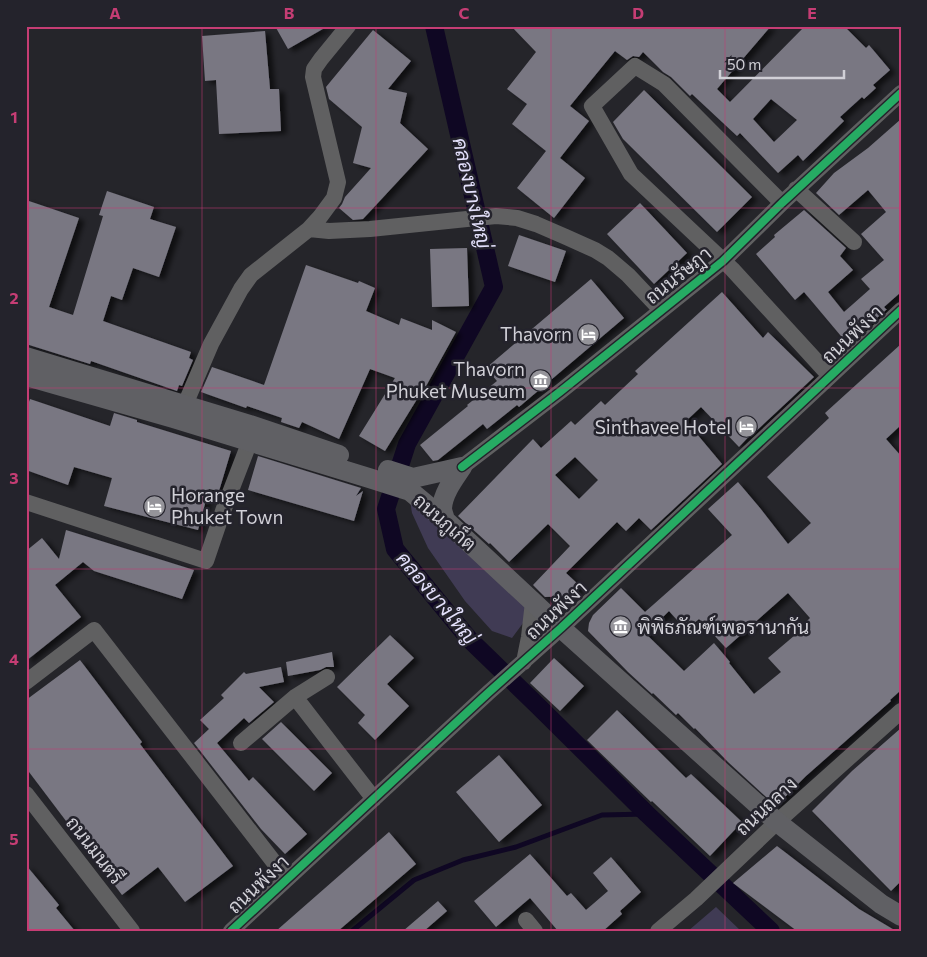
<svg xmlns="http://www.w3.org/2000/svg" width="927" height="957" viewBox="0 0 927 957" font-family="Commissioner,Sarabun,sans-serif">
<defs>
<filter id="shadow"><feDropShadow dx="5.5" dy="3" stdDeviation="2.5" flood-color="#0009"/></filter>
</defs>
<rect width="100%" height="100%" fill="#25252a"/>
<path fill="#403b54" d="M409,494L519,598L526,610V619L512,638L492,631L465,601L428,548L412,513Z
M716,907L741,931H688Z"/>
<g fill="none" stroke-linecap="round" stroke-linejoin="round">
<path stroke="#0f0723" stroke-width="5" d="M352,931L414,880L463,860L516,847L602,815L647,814"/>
<path stroke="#0f0723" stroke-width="18" d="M434,26L494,287L407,444L386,509L395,549L470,640L538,706L647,814L771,931"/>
</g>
<path fill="#797782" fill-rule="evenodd" filter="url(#shadow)" d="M275,26H328L288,49Z
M511,26H771L717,89L730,102L805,26H844L866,48L869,45L890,70L873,85L876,88L864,99L862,97L840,117L844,121L803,161L798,155L778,173L740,133L737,136L692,94L690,96L671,77L663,72L643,52L639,57L633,56L627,60L615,51L570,106L589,121L560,158L585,178L554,218L517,188L546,151L512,124L527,104L507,89L536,52ZM771,99L797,120L774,142L753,119Z
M373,30L411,61L388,89L407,93L400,123L428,149L363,219L353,220L339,208L342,204L345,197L371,168L353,163L362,127L329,99L326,87Z
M265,31L270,89H279L281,131L219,134L216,80L205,81L202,36Z
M644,90L752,197L717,232L623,139L613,122Z
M901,119V292L884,307L887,310H886L863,330L861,328L846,342L804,292L795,300L756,254L775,237L774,235L804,210L846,248L840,256L853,270L828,292L844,312L870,289L861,279L884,260L861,234L886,212L868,190L839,215L816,193L834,173L868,148Z
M107,191L154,207L150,219L176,227L159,277L133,268L122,300L111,296L103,321L191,352L189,358L193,360L182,386L179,385L177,391L91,361L90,364L26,344V200L79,218L49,307L73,315L103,216L99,215Z
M640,203L687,253L654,284L607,234Z
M519,235L566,251L555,282L508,266Z
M467,248L469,306L432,307L430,249Z
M306,265L358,283L359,281L375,288L366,311L399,325L401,318L432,330V320L456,332L420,397L419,396L385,451L359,436L395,378L370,369L339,439L302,422L299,428L281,422L282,418L247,406L246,408L201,392L212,367L264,385Z
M591,279L624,318L519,407L517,405L487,429L483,424L438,460L433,461L420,445L468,406L467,405L497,381L486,368Z
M722,292L763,338L768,332L814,377L754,433L753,432L739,447L701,407L686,421L722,464L651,530L639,518L626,531L617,522L566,573L580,586L571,596L545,597L533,585L570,546L548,524L509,562L490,543L489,544L458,516L533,439L541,448L571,421L575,425L601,401L605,405L638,374L635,371ZM575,457L598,480L579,499L555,475Z
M901,344V425L886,439L901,456V690L890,700L891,701L806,776L776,806L728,762L695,728L694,729L678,713L676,715L653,693L652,694L628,672L588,631L589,623L593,615L621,588L645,612L732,535L708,509L738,482L760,508L788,544L811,523L767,477L829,418L825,413ZM788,593L810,618L806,622L808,624L768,658L781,672L754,694L729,663L730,662L714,643L684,671L646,634L669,611L686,630L699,619L726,648Z
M30,399L110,426L114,413L137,420V422L231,451L219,491L209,489L198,530L104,506L112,478L74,467L68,485L26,470V410Z
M258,456L361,488L356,496L363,491L354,521L248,490Z
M66,530L194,570L182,599L94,571L83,562L55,585L81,617L26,661V551L42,538L59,559Z
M390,635L414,658L387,684L409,706L375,740L358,723L365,715L337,687Z
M332,652L334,667H326L320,670L288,676L286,662Z
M554,658L584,686L560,711L530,683Z
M80,660L142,742L140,744L233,866L185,902L158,867L122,895L26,768V700Z
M281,667L284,682L259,687L274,702L249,723L244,718L217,743L249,781L253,777L307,834L285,854L261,829L194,743L209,729L200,720L224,698L221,695L244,672L246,674Z
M617,710L686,778L691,774L742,822L710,856L652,801L651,802L587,740Z
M281,722L332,773L314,791L262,739Z
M901,728V881L891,891L812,811L852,771Z
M499,755L542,805L499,842L456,792Z
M389,832L416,864L338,931H276Z
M777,846L859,909L896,931H797L733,883Z
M530,854L567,896L571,893L586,910L608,891L593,873L611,857L641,892L620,911L622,914L603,931H558L530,898L496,927L474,901Z
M26,865L59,905L56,908L75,931H26Z
M438,901L447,911L424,931H403Z"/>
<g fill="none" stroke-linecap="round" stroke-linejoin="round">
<path stroke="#606061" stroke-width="16" d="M796,189L854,242
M782,203L664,84L635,66L592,106L631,174L732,269L830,376
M309,229L329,231L370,229L496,216L517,218L536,224L566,237L595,250L608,258L628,275L661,310
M186,406L187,400L211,344L241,289L251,275L309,229L320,217L334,198L338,182L313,77L314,69L321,59L348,26
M462,467L561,391L723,261L782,203L901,93
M26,502L206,561L223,511L250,441
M524,662L529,637L533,602
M26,682L94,630L287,879
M295,697L374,799
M241,743L295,697L327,677
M26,794L132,931
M526,920L535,931
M231,931L488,693L561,628L901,310
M658,931L696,899L777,822L901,711"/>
<path stroke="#606064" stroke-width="20" d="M26,357L250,425L339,455
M26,376L173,418L369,478L410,491L445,520L561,628L777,822L881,904L901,916
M388,470L413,478L462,467
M445,520C444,516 442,511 442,508C443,493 454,479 462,467"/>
<defs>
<path id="cycleway" d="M462,467L561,391L723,261L782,203L901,93
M231,931L488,693L561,628L901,310"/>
</defs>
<use href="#cycleway" stroke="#24232c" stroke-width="11"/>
<use href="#cycleway" stroke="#26ab63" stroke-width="8"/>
</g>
<path fill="none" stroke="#c53d74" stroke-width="1" stroke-opacity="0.55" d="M202,26V931M376,26V931M551,26V931M725,26V931M26,208H901M26,388H901M26,569H901M26,749H901"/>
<defs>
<symbol id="hotel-disc" viewBox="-11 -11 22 22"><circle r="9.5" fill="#95949a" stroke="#24232c"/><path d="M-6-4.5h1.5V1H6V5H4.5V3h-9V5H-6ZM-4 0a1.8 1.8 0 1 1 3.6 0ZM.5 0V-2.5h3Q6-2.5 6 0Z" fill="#fff"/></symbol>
<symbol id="museum-disc" viewBox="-11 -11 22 22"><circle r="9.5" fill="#95949a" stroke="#24232c"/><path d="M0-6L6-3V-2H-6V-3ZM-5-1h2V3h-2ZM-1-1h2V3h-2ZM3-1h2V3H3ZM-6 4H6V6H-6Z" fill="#fff"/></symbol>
</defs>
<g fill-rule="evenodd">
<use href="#hotel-disc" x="576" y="322" width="25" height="25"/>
<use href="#museum-disc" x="528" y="368" width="25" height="25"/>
<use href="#hotel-disc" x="734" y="414" width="25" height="25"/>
<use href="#hotel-disc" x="142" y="494" width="25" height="25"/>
<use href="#museum-disc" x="608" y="614" width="25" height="25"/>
</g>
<g text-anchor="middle" stroke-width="5" stroke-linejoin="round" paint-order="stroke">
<g font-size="19" fill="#d1d0d7" stroke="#24232c">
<text transform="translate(678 275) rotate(-39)" y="7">ถนนรัษฎา</text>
<text transform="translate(852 334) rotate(-43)" y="7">ถนนพังงา</text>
<text transform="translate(445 522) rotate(41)" y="7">ถนนภูเก็ต</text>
<text transform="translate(556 610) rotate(-43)" y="7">ถนนพังงา</text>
<text transform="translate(766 806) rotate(-43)" y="7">ถนนถลาง</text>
<text transform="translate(95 850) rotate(52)" y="7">ถนนมนตรี</text>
<text transform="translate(258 884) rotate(-43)" y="7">ถนนพังงา</text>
</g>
<g font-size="19" fill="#d1d0d7" stroke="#24232c" text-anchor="end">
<text x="572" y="341">Thavorn</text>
<text x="525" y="376">Thavorn<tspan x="525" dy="22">Phuket Museum</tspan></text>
<text x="731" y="434">Sinthavee Hotel</text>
<text x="171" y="502" text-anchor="start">Horange<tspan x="171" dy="22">Phuket Town</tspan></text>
<text x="637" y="634" text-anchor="start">พิพิธภัณฑ์เพอรานากัน</text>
</g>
<g font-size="20" font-style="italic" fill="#e4e1fc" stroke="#24232c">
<text transform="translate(472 193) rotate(77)" y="7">คลองบางใหญ่</text>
<text transform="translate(437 598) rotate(50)" y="7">คลองบางใหญ่</text>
</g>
</g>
<rect width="927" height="957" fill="none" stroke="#24232c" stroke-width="55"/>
<path d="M720 70v8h124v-8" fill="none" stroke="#d1d0d7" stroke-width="2.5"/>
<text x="727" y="70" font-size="15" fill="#d1d0d7" stroke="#24232c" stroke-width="4" paint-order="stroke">50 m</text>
<rect x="28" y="28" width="872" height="902" fill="none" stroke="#c53d74" stroke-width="2"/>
<g font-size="16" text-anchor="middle" font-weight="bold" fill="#c53d74">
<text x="115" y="19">A</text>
<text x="289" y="19">B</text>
<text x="464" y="19">C</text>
<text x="638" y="19">D</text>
<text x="812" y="19">E</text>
<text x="14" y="123">1</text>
<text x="14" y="304">2</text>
<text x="14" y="484">3</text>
<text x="14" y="665">4</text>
<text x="14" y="845">5</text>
</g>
</svg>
